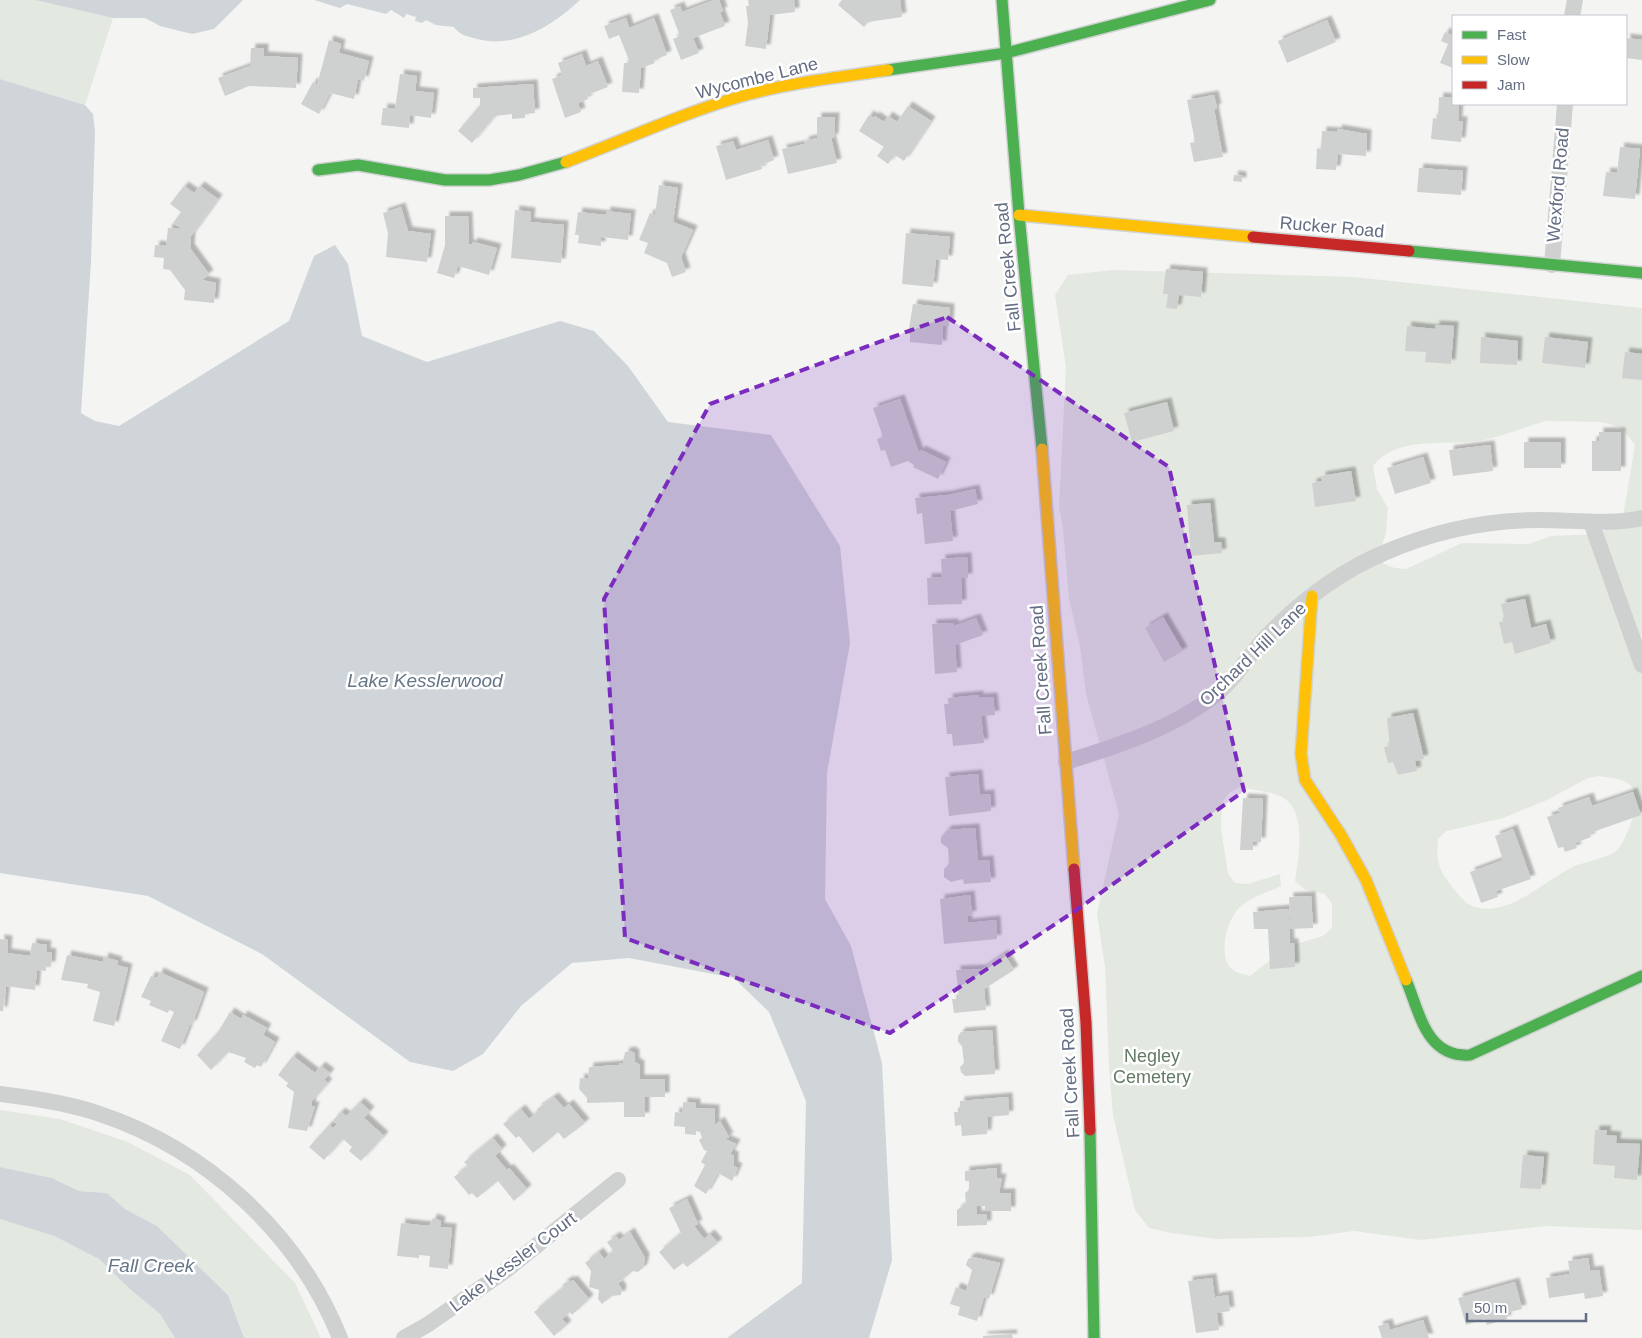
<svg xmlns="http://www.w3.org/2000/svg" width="1642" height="1338" viewBox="0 0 1642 1338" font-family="Arial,sans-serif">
<defs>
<filter id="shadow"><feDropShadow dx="4.5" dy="-4.5" stdDeviation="1" flood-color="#0004"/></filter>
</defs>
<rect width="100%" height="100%" fill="#f4f5f3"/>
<path fill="#e3e8e1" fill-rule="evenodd" d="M0,0H35L113,18L85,105L0,79Z
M1113,270L1354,277L1642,308V1230L1547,1226L1421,1240L1354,1231L1309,1237L1217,1239L1171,1233L1149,1228L1135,1210L1113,1115L1109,1066L1105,967L1097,914L1119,814L1086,694L1080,647L1069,598L1063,529L1059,507L1066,368L1055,295L1068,275ZM1546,421L1602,422L1622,428L1635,445L1623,517L1599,534L1551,536L1529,544L1462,543L1406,569L1395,568L1384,564L1378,555L1386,534L1388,508L1377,489L1373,466C1398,434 1446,447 1483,440C1504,436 1525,427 1546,421ZM1599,776C1610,778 1624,778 1631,786C1642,800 1628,838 1617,850C1610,857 1585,862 1575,866C1545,880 1510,917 1475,907C1467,905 1460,897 1455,890C1439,871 1436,864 1438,839L1446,831L1503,818L1547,800L1588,778ZM1240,787C1252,790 1270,791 1282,797C1308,811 1298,858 1295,881L1304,889L1325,894L1332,904V928L1323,936L1289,946L1250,976C1243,974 1234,973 1229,966C1219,951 1227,920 1239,908C1248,898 1269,892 1281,886L1280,874L1247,884L1235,883L1228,874L1221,828L1222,803L1229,793Z
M0,1110L60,1119L128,1142L190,1175L295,1283L321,1338H244L228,1295L157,1226L125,1209L107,1193L79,1191L52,1178L0,1167Z
M0,1219L54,1236L99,1259L131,1290L160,1314L175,1338H0Z"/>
<path fill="#d0d5d9" d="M35,0H243L214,29L192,34L160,26L145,18H113Z
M314,0H580C552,26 516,49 477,39C467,36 459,35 454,27L436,25L426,20L422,23L415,21L416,17L406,14L404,18L391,10L386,14L347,4L340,8Z
M0,79L85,105L93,114L95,132L91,262L81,413L95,421L119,426L289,321L314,256L335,245L348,264L362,336L427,362L560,321L594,331L628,366L668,422L771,435L840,546L850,643L827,773L825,899L851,946L882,1063L892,1260L869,1338H727L802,1283L806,1101L769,1012L734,978L629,958L572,963L521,1006L483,1054L453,1071L410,1062L262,954L148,896L0,873Z
M0,1167L52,1178L79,1191L107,1193L125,1209L157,1226L228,1295L244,1338H175L160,1314L131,1290L99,1259L54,1236L0,1219Z"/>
<path fill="#cfd1d1" filter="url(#shadow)" d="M714,0H719L723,11L720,12L725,26L693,38L699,53L681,60L673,39L680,36L670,10L680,6L682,12Z
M748,0H794L795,12L770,15L766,49L745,46L748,23L746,6H749Z
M842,0H900L902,17L868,22L864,27L838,5Z
M626,18L629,28L654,18L667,55L654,60L655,63L641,68L639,93L622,92L624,63H630L619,35L609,39L604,26Z
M1327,20L1336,42L1287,63L1278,41Z
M1453,31V68L1440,63L1448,44L1441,41L1445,32L1452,35Z
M1626,38L1642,40V60L1626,58Z
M329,40L341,44L339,53L369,61L364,81L358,79L354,99L330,93L319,114L301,104L313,82L317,85Z
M251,48H264V56L298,58L296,88L249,86L225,96L218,78L250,66Z
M582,54L586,66L598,61L608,87L587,95L588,99L578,103L581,112L565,118L552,79L562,75L558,63Z
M400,74L417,76L415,91L434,93L431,118L410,115L409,128L381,125L383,108L395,109Z
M533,84L535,113L525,114V118L512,119V114L495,116L472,143L458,131L480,105V98H473V88Z
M1214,95L1217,108L1214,109L1223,157L1194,162L1190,143L1195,142L1187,100Z
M1439,97L1453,98V104H1459L1458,121H1463L1461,142L1431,139L1433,118L1438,119Z
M908,106L931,121L904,161L895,155L888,164L877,156L884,147L859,131L869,115L874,118L875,116L884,122L888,116L897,122Z
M817,117H835L834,138H831L837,163L788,174L782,149L805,144L804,141L817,138Z
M1338,129L1367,134L1366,156L1338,154L1336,170L1316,169L1317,148L1321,149L1322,131L1337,132Z
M768,140L774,160L761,165L762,169L726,180L716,146L733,141L736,150Z
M1620,147L1640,149L1635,199L1603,196L1606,172L1617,173Z
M1419,168L1463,171L1461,195L1417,192Z
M1234,175L1242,176V182L1233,181Z
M659,185L678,188L673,222L693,230L681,257L686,272L672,277L667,263L644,253L648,243L639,240L650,213L655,215Z
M184,186L194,193L200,186L218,199L191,236L190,248L209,274L202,280L216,283L214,303L184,300L185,290L170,270L163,269L164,258L154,257L155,245L166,246L168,228L183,229L173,223L181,212L170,204Z
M401,207L408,231L431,234L427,262L386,257L388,233L383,213Z
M515,210L531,212L530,222L564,225L561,263L511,258Z
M606,211L631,214L628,240L601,237V246L578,243L579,235H575L578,212L606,215Z
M445,216H468L469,244L472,245L473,242L497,248L489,275L458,266L454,278L437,273L445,245Z
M906,233L950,237L948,260L936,259L933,287L902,284Z
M1166,269L1203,272L1201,297L1179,295L1177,309L1166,308L1168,294H1163Z
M913,304L950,308L949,326L943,325L942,345L910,342V334H908Z
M1435,325L1454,326L1451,364L1425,362L1426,352L1405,351L1407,326L1435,329Z
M1481,337L1518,341L1517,365L1480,363Z
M1545,337L1588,342L1585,368L1542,363Z
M1625,352L1642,354V380L1622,378Z
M900,399L919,453L921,450L946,462L938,479L913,467L914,465L908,461L891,467L885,450L881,451L877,439L883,437L873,408Z
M1167,402L1174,431L1132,442L1124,413Z
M1599,432H1621V471H1592V441H1599Z
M1524,442H1561V468H1524Z
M1490,445L1493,471L1453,476L1449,450Z
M1423,457L1431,483L1395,494L1387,468Z
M1351,471L1356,501L1315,507L1312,483L1322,481L1321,476Z
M975,489L978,504L950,511L953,541L925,544L922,513L917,514L915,498L948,495Z
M1210,503L1214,542H1221L1222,553L1191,556L1187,505Z
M967,557L968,578H961L962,604L928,605L927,578L942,577L941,559Z
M1525,599L1531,628L1546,624L1551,643L1515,654L1512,642L1504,644L1499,622L1505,621L1501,604Z
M1163,617L1183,651L1164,662L1145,628Z
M976,618L983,635L955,645L957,672L935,674L932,624L954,623V626Z
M979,695V698L993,697L995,715L981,716L984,743L953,746L952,734H947L944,704H949L948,698Z
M1413,713L1424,759L1415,761L1417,771L1398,775L1393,762L1388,763L1384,747L1390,746L1387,718Z
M978,774L980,795L990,794L991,811L949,816L945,777Z
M1633,792L1641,815L1590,833L1591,837L1575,843L1577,848L1565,852L1563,847L1558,848L1547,817L1560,813L1558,808L1589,797L1592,806Z
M1243,798L1263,799L1261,842H1253V850H1240Z
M975,828L978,861L989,860L991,882L964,884L963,879L951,882L944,877V869L949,864L948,848L941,843V837L947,830Z
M1513,829L1531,879L1496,891L1498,897L1481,903L1470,872L1503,860L1495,836Z
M970,895L972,915L967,916L968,923L996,920L997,939L944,944L940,899Z
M1311,896L1313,928L1291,929L1289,927L1290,943H1294L1295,967L1270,969L1268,929H1254L1253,912L1288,909L1289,920H1290L1289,897Z
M0,939L8,940L7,953L30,956L32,943L47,945L46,952L52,953L51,966H46V971L37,970L35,990L6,986L3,1011H0Z
M1004,954L1014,970L984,989L986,1010L954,1013L952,999H959L956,970L982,969Z
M67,955L103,962L104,957L118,961L117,965L128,968L114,1026L93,1021L100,992L87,988L88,984L61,980Z
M159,972L204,992L192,1025L190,1024L180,1049L161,1041L174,1012L169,1010L168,1013L149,1005L151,1001L141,997L151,976L157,978Z
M230,1012L241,1019L243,1015L267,1028L263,1035L275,1042L261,1067L257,1065L255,1068L244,1062L246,1058L228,1052L211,1070L197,1055L218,1032Z
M992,1030L995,1074L965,1076L961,1072L960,1067L964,1063L962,1046L958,1042V1036L961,1032Z
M631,1051L635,1054V1062L640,1065V1079H665V1097H645V1117H624V1102L587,1103V1098L579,1089L580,1078L588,1079L589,1067L619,1065V1063H623L625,1052Z
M293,1056L315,1073L321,1066L330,1073L324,1080L328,1083L312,1101L311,1106H315L307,1131L288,1128L294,1092L286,1086L288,1083L278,1075Z
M554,1097L564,1108L569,1104L585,1123L564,1139L558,1132L533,1153L519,1136L516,1138L503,1124L521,1109L529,1119L538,1111L537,1109Z
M1008,1097L1009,1115L988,1117L987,1134L962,1136L961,1125L955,1126L954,1112H960V1101Z
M360,1102L370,1111L364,1118L384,1136L361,1161L349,1151L352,1147L343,1139L324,1160L309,1147L329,1125L333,1128L337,1124L333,1120L341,1112L346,1116Z
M683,1102L696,1103V1108L715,1109V1125L720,1121L729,1137L725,1139L736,1144L730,1154L734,1156V1166L738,1168L732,1181L718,1173L706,1194L694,1186L705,1165L701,1162L707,1151L704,1150L699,1140L702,1138L700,1132L696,1131V1135L685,1134V1127L674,1126L675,1112L682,1113Z
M1595,1130H1607L1606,1135L1617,1136L1616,1143L1640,1144L1637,1180L1614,1178L1615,1166L1593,1164Z
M493,1138L502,1149L495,1156L507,1170L509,1168L527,1189L514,1201L498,1181L477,1198L472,1193L469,1195L454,1177L468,1166L464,1162Z
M1523,1155L1544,1157L1541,1189L1520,1188Z
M997,1168V1178H1002L999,1193H1011V1211H985V1206H977V1215L987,1214V1225L957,1226V1210L966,1203L965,1193L969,1190V1181H965V1171Z
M687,1199L698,1224L694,1226L704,1239L710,1234L718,1243L687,1267L683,1263L674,1270L659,1252L681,1233L669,1208Z
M433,1218L441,1221L440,1227L452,1228L448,1269L429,1267L430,1256L419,1255V1258L397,1256L401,1223L429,1226Z
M630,1232L645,1258L643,1268L638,1272L632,1271L618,1284L622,1289L621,1295L612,1296L602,1304L598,1299L599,1290L589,1287L591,1271L585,1263L599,1252L604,1259L613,1251L607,1242L616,1236L619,1240Z
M973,1257L1000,1263L989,1299L984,1297L977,1321L958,1315L960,1307L950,1304L956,1287L966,1291L972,1270L966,1265L968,1259Z
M1588,1258L1590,1271L1599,1270L1603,1296L1585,1299L1584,1293L1549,1298L1546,1278L1570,1274L1568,1261Z
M1212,1278L1215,1300L1216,1297L1228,1295L1230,1311L1218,1313L1216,1306L1219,1330L1196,1333L1188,1281Z
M569,1280L570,1282L573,1280L589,1299L572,1315L570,1312L562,1319L567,1325L554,1336L534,1312L564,1287L562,1285Z
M1515,1282L1522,1309L1506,1313L1507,1319L1487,1325L1485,1319L1466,1325L1458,1298Z
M1423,1320L1429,1338H1382L1378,1326L1388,1323L1390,1330Z
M1012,1334L1013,1338H983V1336Z"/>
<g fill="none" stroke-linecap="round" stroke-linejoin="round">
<defs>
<path id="fast" d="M1002,0L1019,215L1042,449
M888,70L1006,53L1210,0
M318,170L358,165L445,180H489L519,175L566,162
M1409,251L1642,273
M1406,980C1420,1013 1426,1058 1470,1055L1642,976
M1090,1130L1094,1338"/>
<path id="slow" d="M566,162C627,139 687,111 749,94C794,82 841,77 888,70
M1019,215L1253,237
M1042,449L1074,869
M1312,596L1301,754L1305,780L1341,835L1366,880L1406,980"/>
<path id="jam" d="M1253,237L1409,251
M1074,869L1086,1023L1090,1130"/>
</defs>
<use href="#fast" stroke="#d1d2d3" stroke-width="14"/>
<use href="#slow" stroke="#d1d2d3" stroke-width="14"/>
<use href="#jam" stroke="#d1d2d3" stroke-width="14"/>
<path stroke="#cfd0d0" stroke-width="16" d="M1572,16L1575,0
M1552,265L1565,104
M1591,522L1642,665
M1066,762C1117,746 1171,729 1214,696C1235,680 1248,656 1266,637C1300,602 1340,571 1386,552C1435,531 1487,520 1540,520C1575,520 1608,525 1642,518
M0,1094C34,1098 68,1103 100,1114C207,1150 298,1233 340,1338
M404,1338L427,1325L505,1271L618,1180"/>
<use href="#fast" stroke="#4caf50" stroke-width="11"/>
<use href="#slow" stroke="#ffc107" stroke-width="11"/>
<use href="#jam" stroke="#c62828" stroke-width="11"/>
</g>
<path fill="#7b2cbf" fill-opacity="0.2" stroke="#7b2cbf" stroke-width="4" stroke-dasharray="10 6" stroke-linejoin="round" d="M947,317L1169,467L1244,791L1075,911L890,1033L625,938L604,599L710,404Z"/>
<g text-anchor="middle" stroke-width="5" stroke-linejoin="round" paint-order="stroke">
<g font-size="18" fill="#646e83" stroke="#fff">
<text transform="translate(757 78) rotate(-14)" y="6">Wycombe Lane</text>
<text transform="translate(1558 185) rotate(-85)" y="6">Wexford Road</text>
<text transform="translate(1332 227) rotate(5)" y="6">Rucker Road</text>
<text transform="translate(1008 267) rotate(-96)" y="6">Fall Creek Road</text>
<text transform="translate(1253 654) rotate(-44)" y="6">Orchard Hill Lane</text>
<text transform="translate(1041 670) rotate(-94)" y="6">Fall Creek Road</text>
<text transform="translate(1070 1073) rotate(-93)" y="6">Fall Creek Road</text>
<text transform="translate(513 1262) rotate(-37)" y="6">Lake Kessler Court</text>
</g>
<g font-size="18" fill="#637a64" stroke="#fff">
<text x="1152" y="1062">Negley<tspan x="1152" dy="21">Cemetery</tspan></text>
</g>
<g font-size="19" font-style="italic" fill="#657687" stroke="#fff">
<text x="425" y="687">Lake Kesslerwood</text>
<text x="151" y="1272">Fall Creek</text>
</g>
</g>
<rect x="1452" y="15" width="175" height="90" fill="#ffffff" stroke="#c1c5cd"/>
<rect x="1462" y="31" width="25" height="8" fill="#4caf50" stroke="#c1c5cd"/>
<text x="1497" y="40" font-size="15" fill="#646e83">Fast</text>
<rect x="1462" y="56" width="25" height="8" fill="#ffc107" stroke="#c1c5cd"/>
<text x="1497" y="65" font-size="15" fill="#646e83">Slow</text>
<rect x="1462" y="81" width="25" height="8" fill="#c62828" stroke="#c1c5cd"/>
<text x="1497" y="90" font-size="15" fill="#646e83">Jam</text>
<path d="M1467 1313v8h119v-8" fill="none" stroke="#646e83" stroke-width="2.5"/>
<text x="1474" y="1313" font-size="15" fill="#646e83" stroke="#ffffff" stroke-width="4" paint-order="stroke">50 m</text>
</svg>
